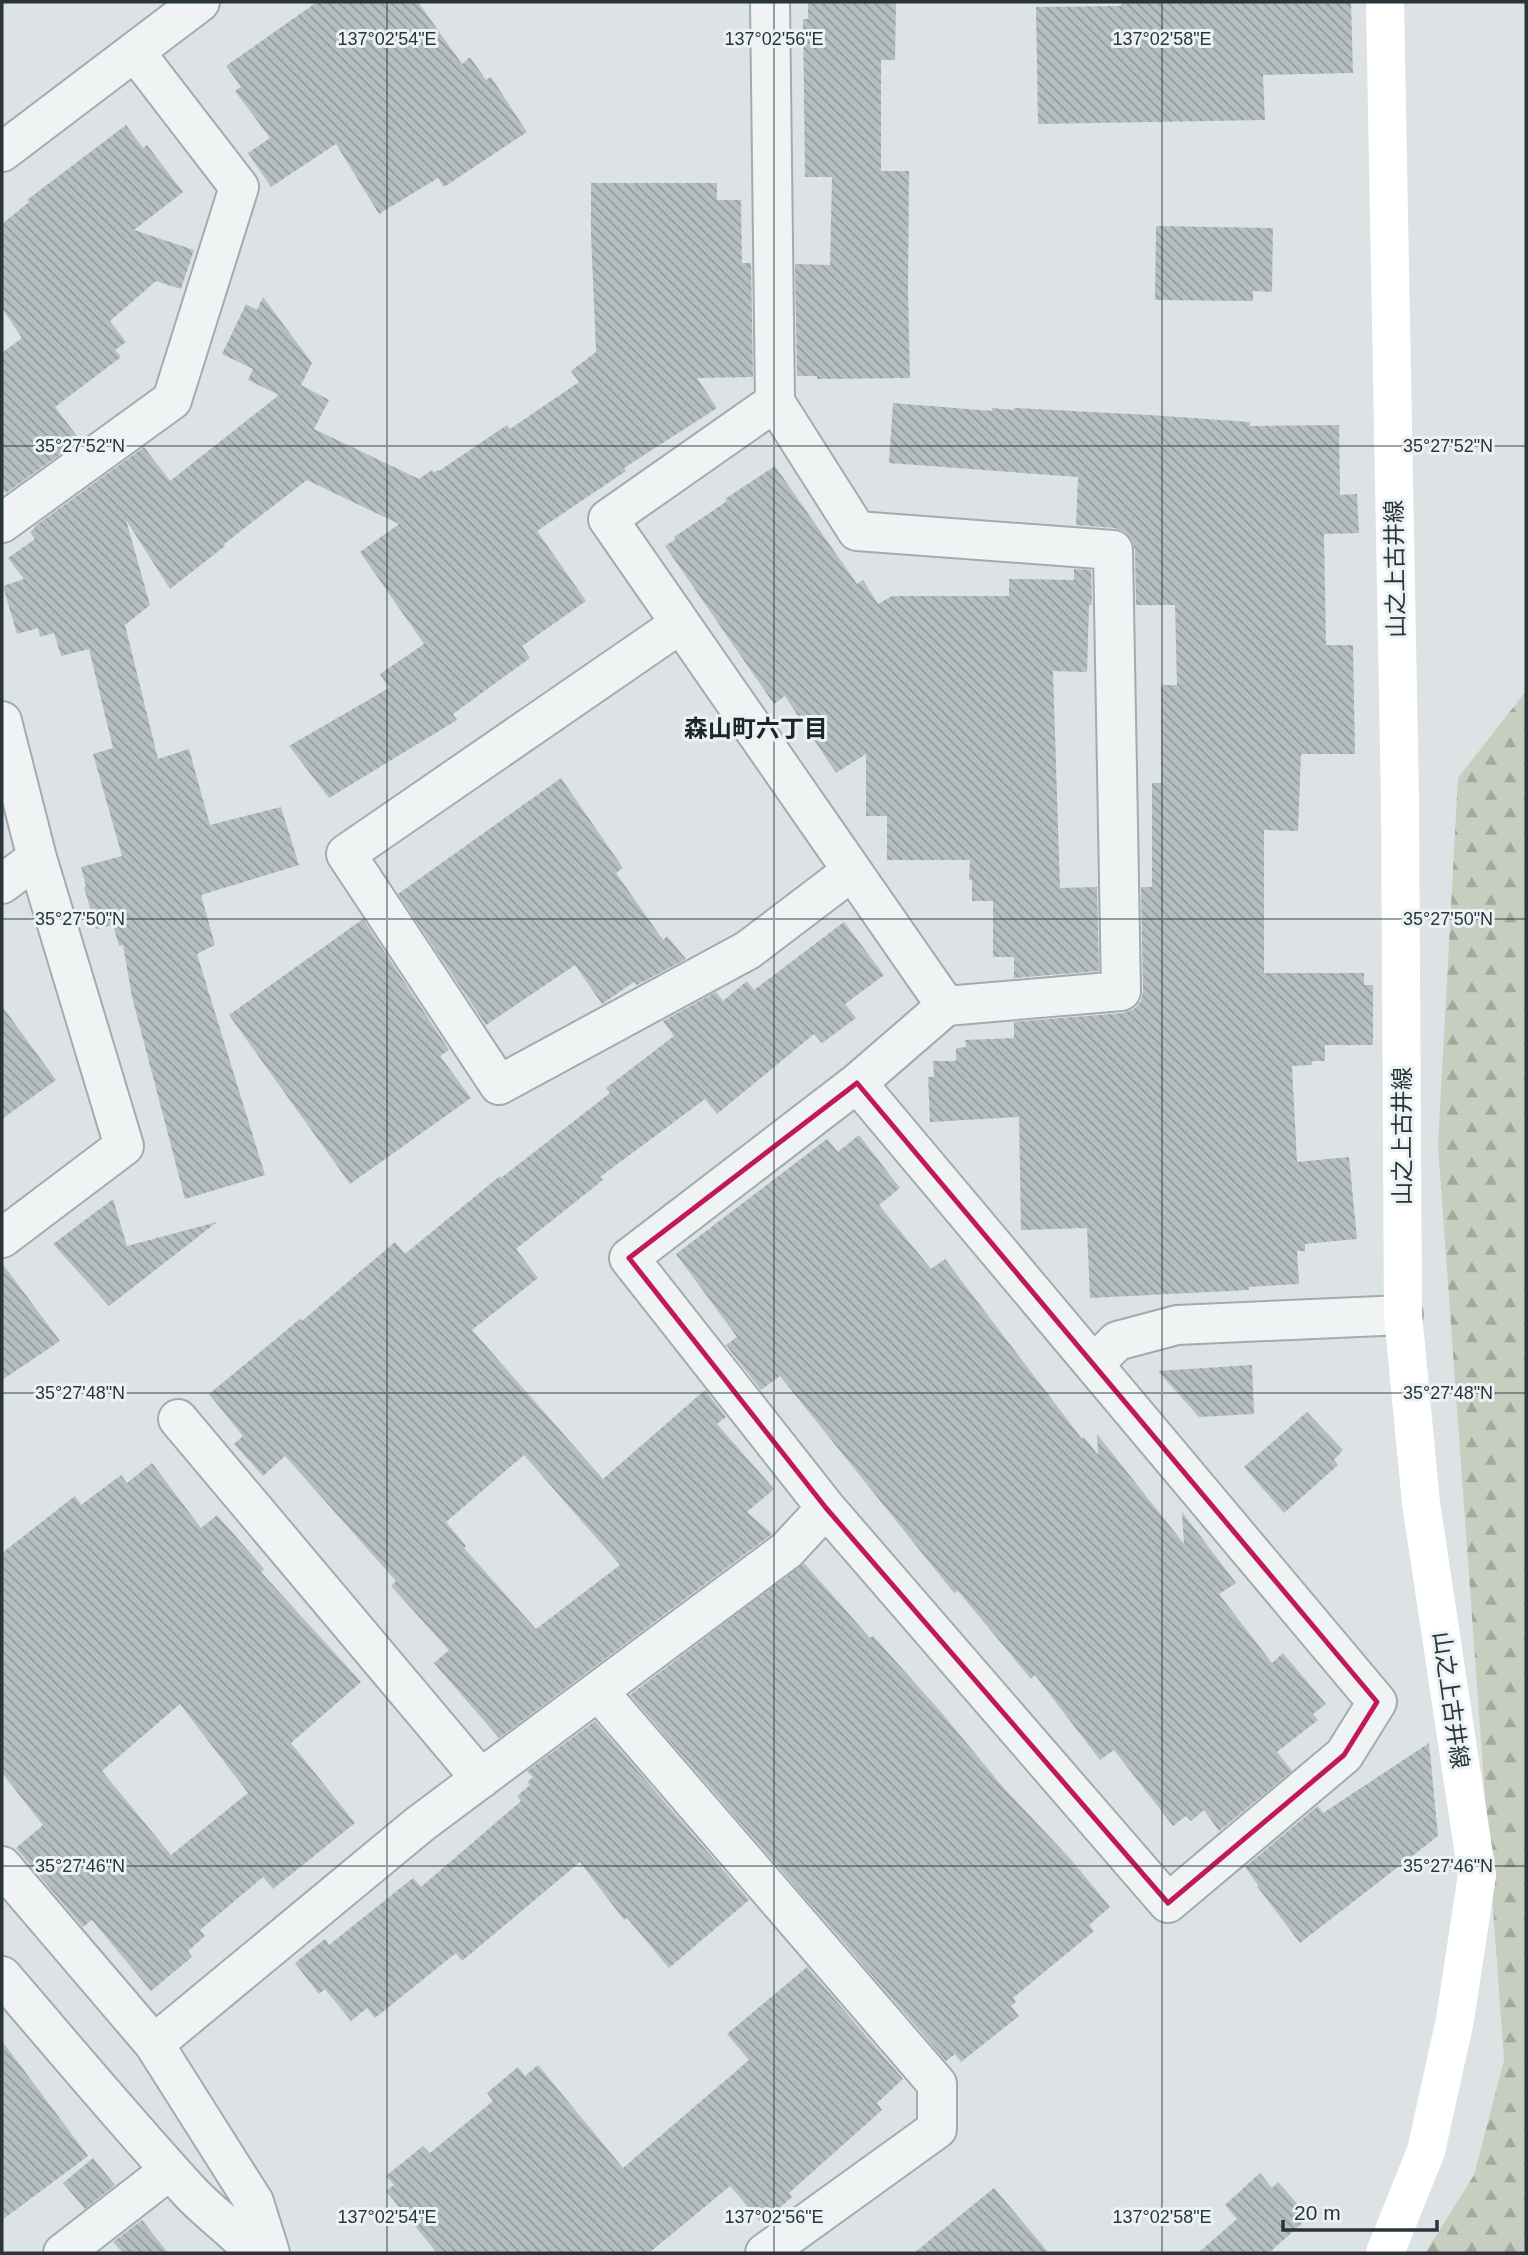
<svg xmlns="http://www.w3.org/2000/svg" width="1528" height="2255" viewBox="0 0 1528 2255" font-family="Helvetica,'Noto Sans JP',sans-serif">
<defs>
<pattern id="forest-firs" width="22" height="20" patternUnits="userSpaceOnUse" patternTransform="scale(1.75)"><rect width="22" height="20" fill="#c8cebf"/><path d="M5 1l3.5 6h-7zM16 11l3.5 6h-7z" fill="#a2a89c"/></pattern>
<pattern id="building-back-hatch" width="6" height="6" patternUnits="userSpaceOnUse" patternTransform="scale(1.75)"><rect width="6" height="6" fill="#b5bec1"/><path d="M-1 5l2 2M0 0l6 6M5-1l2 2" fill="none" stroke="#939b9e"/></pattern>
</defs>
<rect width="100%" height="100%" fill="#dde3e5"/>
<path fill="url(#forest-firs)" d="M1526,691V2253H1425L1474,2175L1504,2060L1438,1145L1458,778Z"/>
<path fill="url(#building-back-hatch)" fill-rule="evenodd" d="M317,2H418L462,64L470,57L486,80L491,77L527,132L444,187L438,178L379,214L336,144L271,187L248,153L270,138L235,91L241,87L226,66Z
M808,2H896L895,60H881V171H909L908,290L910,378L817,379V376H797L795,264L830,265L832,177H805L803,19H808Z
M1163,2H1351L1353,73L1263,75L1265,120L1038,124L1036,7L1121,6V3Z
M126,125L143,148L147,145L183,192L134,230L194,250L181,289L156,281L110,321L126,342L115,350L121,357L55,407L80,440L6,493L2,488V353L22,338L2,308V224L29,202L27,200Z
M591,183H717V200H741L742,263H751L753,377L697,378L717,408L624,468L626,471L537,531L586,601L522,646L530,658L453,714L457,720L329,798L289,746L389,688L380,674L424,644L360,552L399,524L307,480L224,544L225,546L170,589L126,520L150,605L125,625L158,759L189,749L210,825L281,807L299,865L201,895L215,945L197,954L265,1175L185,1199L132,997L123,945L119,946L113,925L96,929L84,887L86,886L81,867L122,856L93,754L113,748L89,649L61,656L54,633L40,637L38,628L17,634L3,586L24,579L8,558L35,539L30,532L35,528L34,527L144,447L170,481L279,395L248,380L253,369L222,354L246,304L257,310L263,297L312,363L301,385L329,400L314,429L419,479L432,470L434,473L438,470L439,471L507,425L510,429L579,382L571,371L596,352L591,234Z
M1156,226L1273,228L1272,292L1253,291V301L1155,300Z
M893,403L992,411V408L1014,410V408L1149,415L1250,422V426L1339,425L1340,495L1357,494L1359,533L1324,534L1326,645H1353L1355,754H1301L1298,831L1264,830V973H1364V985H1373V1045H1325V1061H1312V1065L1292,1066L1297,1162L1349,1157L1357,1239L1305,1244V1251H1297L1299,1284L1249,1287V1290L1090,1298L1087,1228L1021,1230L1019,1117L930,1122L928,1077H934L933,1061H956V1048L966,1047L965,1040L1014,1038V1022L1123,1013L1134,1009L1141,1001L1143,991L1141,887H1152V783H1161V685H1177L1175,605H1136L1135,550L1132,540L1125,532L1115,528L1076,525L1078,477L889,463Z
M775,466L857,584L863,580L878,604L892,596H1009V579L1074,580V569L1091,570L1092,605H1089L1087,672L1053,671L1060,888L1097,887L1099,971L1014,978V957H993V901H972V880H969L970,860H887V816H866V754L836,773L785,696L774,704L665,546L676,539L674,537L727,501L725,499Z
M561,778L623,868L616,873L663,940L667,936L686,959L637,985L634,982L602,1004L575,965L486,1025L398,894Z
M363,919L449,1050L440,1056L471,1098L350,1184L229,1015Z
M844,922L884,975L845,1004L856,1018L822,1043L814,1034L717,1114L705,1099L600,1177L603,1180L516,1249L538,1278L472,1330L603,1479L705,1390L726,1417L717,1424L774,1489L747,1512L772,1534L499,1738L434,1663L449,1650L391,1586L396,1581L285,1456L263,1476L234,1444L243,1436L209,1394L300,1319L302,1321L395,1242L405,1254L500,1176L501,1178L610,1093L606,1088L674,1036L663,1021L716,992L723,1001L747,981L754,990ZM524,1455L620,1565L536,1629L464,1548L466,1546L446,1522Z
M2,1006L56,1080L2,1119Z
M859,1135L900,1188L879,1205L931,1269L945,1259L1082,1439L1084,1437L1098,1455L1097,1434L1184,1544L1182,1512L1236,1583L1219,1594L1272,1663L1283,1653L1326,1704L1313,1714L1318,1720L1277,1752L1292,1771L1219,1831L1204,1810L1191,1821L1186,1816L1173,1826L1114,1750L1100,1760L1035,1675L1031,1679L958,1591L954,1593L780,1376L761,1390L726,1345L737,1337L676,1254L827,1139L838,1152Z
M113,1199L127,1246L217,1222L109,1306L53,1244Z
M2,1263L60,1341L2,1380Z
M1252,1365L1254,1414L1199,1417L1158,1371Z
M1307,1412L1343,1450L1334,1460L1338,1465L1284,1513L1244,1467Z
M152,1463L201,1528L217,1515L264,1569L261,1572L361,1682L291,1743L355,1823L273,1889L263,1877L200,1930L205,1936L188,1951L192,1957L151,1991L92,1920L83,1927L16,1848L43,1825L2,1773V1553L75,1496L81,1505L121,1475L127,1483ZM180,1704L248,1793L171,1855L102,1771Z
M804,1563L870,1638L873,1636L941,1712L1002,1786L1074,1863L1110,1907L1089,1925L1094,1931L1013,1998L1016,2002L1011,2006L1019,2016L961,2062L955,2054L946,2061L630,1695Z
M595,1721L749,1900L669,1968L627,1918L624,1920L580,1862L462,1961L456,1953L375,2018L367,2008L351,2021L325,1989L319,1994L295,1963L325,1939L329,1945L413,1878L421,1887L521,1801L517,1796L530,1785L527,1782L533,1777L527,1771Z
M1429,1743L1438,1836L1300,1943L1257,1886L1258,1885L1245,1867L1318,1806L1323,1813Z
M807,1967L903,2079L877,2103L882,2110L789,2193L792,2197L762,2223L730,2186L649,2253H437L386,2191L394,2185L386,2176L423,2146L430,2153L493,2101L487,2093L518,2067L525,2076L538,2065L623,2168L749,2060L727,2034Z
M2,2041L88,2156L2,2220Z
M93,2158L115,2185L85,2209L63,2183Z
M1260,2173L1272,2188L1278,2182L1309,2217L1269,2253H1198L1237,2219L1225,2205Z
M994,2188L1049,2253H914Z
M142,2220L168,2253H123L113,2242Z"/>
<g fill="none" stroke-linecap="round" stroke-linejoin="round">
<defs>
<path id="minor" d="M770,2L775,402L857,531L1113,550L1121,991L946,1006L857,1083L629,1258L826,1508L1168,1903L1344,1755L1377,1702L857,1083
M775,402L608,519L946,1006
M2,523L172,400L239,187L135,52
M680,624L346,854L499,1085L748,950L852,871
M2,721L37,858L124,1146L2,1238
M2,884L37,858
M1094,1364L1117,1341L1177,1325L1403,1315
M178,1419L481,1779
M598,1691L937,2084V2129L765,2253
M2,1866L154,2044L254,2202L270,2253
M2,1976C64,2048 125,2121 189,2191C209,2213 235,2230 255,2253
M154,2044L420,1824L787,1550L826,1508
M63,2253L170,2170"/>
<path id="tertiary" d="M2,152L200,2"/>
</defs>
<use href="#minor" stroke="#a3abae" stroke-width="42"/>
<use href="#tertiary" stroke="#a3abae" stroke-width="42"/>
<use href="#minor" stroke="#eff3f4" stroke-width="38"/>
<use href="#tertiary" stroke="#eff3f4" stroke-width="38"/>
<path stroke="#fff" stroke-width="38" d="M1385,2L1400,801L1403,1315L1421,1503L1477,1875L1455,2020L1426,2151L1385,2253"/>
</g>
<path fill="none" stroke="#c2185b" stroke-width="5" stroke-linejoin="round" d="M857,1083L1377,1702L1344,1755L1168,1903L826,1508L629,1258Z"/>
<path fill="none" stroke="#28353a" stroke-width="2" stroke-opacity="0.45" d="M387,2V2253M774,2V2253M1162,2V2253M2,446H1526M2,919H1526M2,1393H1526M2,1866H1526"/>
<g text-anchor="middle" stroke-width="6" stroke-linejoin="round" paint-order="stroke">
<g font-size="23" fill="#28353a" stroke="#ecf2f3">
<text transform="translate(1395 569) rotate(-91)" y="8">山之上古井線</text>
<text transform="translate(1402 1136) rotate(-90)" y="8">山之上古井線</text>
<text transform="translate(1451 1700) rotate(82)" y="8">山之上古井線</text>
</g>
<g font-size="24" font-weight="bold" fill="#1b262b" stroke="#ecf2f3">
<text x="756" y="737">森山町六丁目</text>
</g>
</g>
<g font-size="18" text-anchor="middle" fill="#28353a" stroke="#ecf2f3" stroke-width="6" stroke-linejoin="round" paint-order="stroke">
<text x="387" y="45">137°02'54"E</text>
<text x="774" y="45">137°02'56"E</text>
<text x="1162" y="45">137°02'58"E</text>
<text x="80" y="452">35°27'52"N</text>
<text x="1448" y="452">35°27'52"N</text>
<text x="80" y="925">35°27'50"N</text>
<text x="1448" y="925">35°27'50"N</text>
<text x="80" y="1399">35°27'48"N</text>
<text x="1448" y="1399">35°27'48"N</text>
<text x="80" y="1872">35°27'46"N</text>
<text x="1448" y="1872">35°27'46"N</text>
<text x="387" y="2223">137°02'54"E</text>
<text x="774" y="2223">137°02'56"E</text>
<text x="1162" y="2223">137°02'58"E</text>
</g>
<rect width="1528" height="2255" fill="none" stroke="#28353a" stroke-width="7"/>
<path d="M1283 2220v10h154v-10" fill="none" stroke="#28353a" stroke-width="3.5"/>
<text x="1294" y="2220" font-size="21" fill="#28353a" stroke="#ecf2f3" stroke-width="5" paint-order="stroke">20 m</text>
</svg>
